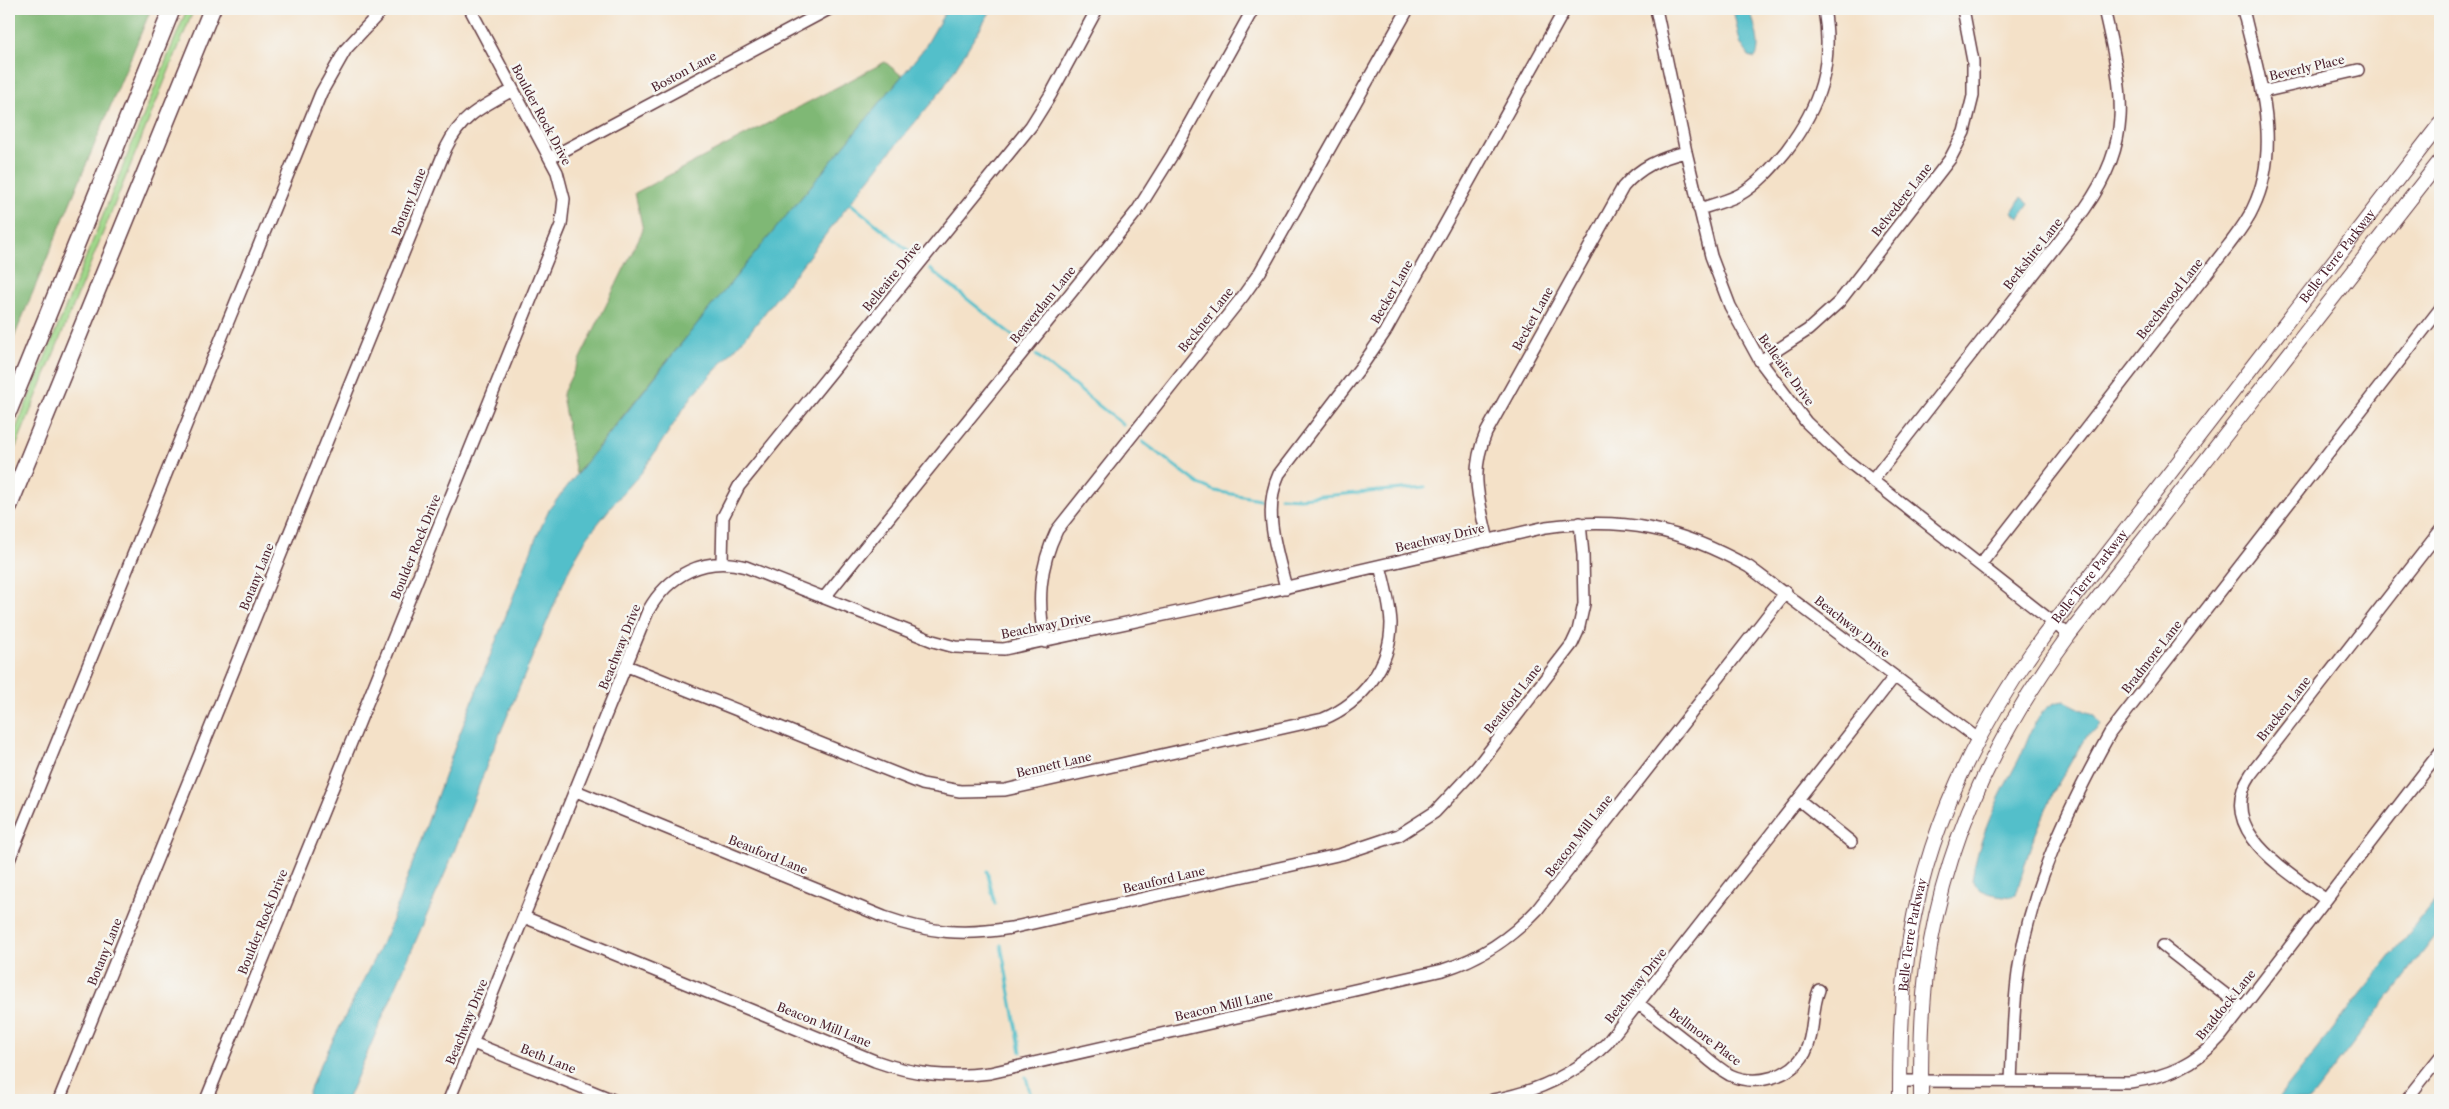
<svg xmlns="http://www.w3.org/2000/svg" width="2449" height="1109" viewBox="0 0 2449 1109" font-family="'Libre Caslon Text',serif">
<rect width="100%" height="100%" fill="#f6f6f2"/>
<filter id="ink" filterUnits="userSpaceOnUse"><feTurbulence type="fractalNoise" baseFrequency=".02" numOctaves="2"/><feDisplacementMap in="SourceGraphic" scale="10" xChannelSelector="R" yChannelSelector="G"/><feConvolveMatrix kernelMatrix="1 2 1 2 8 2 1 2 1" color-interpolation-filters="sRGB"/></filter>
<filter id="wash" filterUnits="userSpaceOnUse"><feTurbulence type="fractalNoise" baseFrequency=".0096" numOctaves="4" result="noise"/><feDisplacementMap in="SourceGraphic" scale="20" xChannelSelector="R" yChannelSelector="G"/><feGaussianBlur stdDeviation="1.12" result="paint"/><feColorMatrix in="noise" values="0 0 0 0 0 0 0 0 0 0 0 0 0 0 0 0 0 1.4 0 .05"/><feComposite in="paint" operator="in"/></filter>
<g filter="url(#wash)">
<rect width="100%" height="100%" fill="#f4e1c8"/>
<path fill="#9fd789" stroke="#747b5a" d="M187,9H194L9,464V446Z"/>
<path fill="#7fb875" stroke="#646c50" d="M9,9H151L10,347L9,334Z
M885,62L902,76L705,314L576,474L562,395L643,230L635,193Z"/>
<path fill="#52bfca" stroke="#4e6f7a" d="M947,9H992L942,90L882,162L749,333L692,396L642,472L615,502L588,536L570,567L488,762L452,857L347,1100H306L316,1074L388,931L457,741L536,538L550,508L705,314L902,76L925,47Z
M1733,9H1750C1753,22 1763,46 1755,58L1749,56L1740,42Z
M2021,197L2029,204L2019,218L2012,212Z
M2065,701L2095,716L2101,724L2096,731L2086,736L2054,791L2031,845L2016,894L2012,897C1998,895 1981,895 1972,881C1978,838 1998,798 2018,761C2029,740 2036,702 2065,701Z
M2440,894V930L2313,1096L2309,1100H2277Z"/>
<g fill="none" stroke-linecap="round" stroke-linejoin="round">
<path stroke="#52bfca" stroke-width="3" d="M850,203L910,252
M930,269L1017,339
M1036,355L1123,425
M1143,442L1199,484L1215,491L1259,499
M1280,497L1300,498L1425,487
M987,871L995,904
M1001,945L1021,1052
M1026,1077L1032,1100"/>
</g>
</g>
<g filter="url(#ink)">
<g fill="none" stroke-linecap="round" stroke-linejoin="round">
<defs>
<path id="minor" d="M1656,9L1686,152L1711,256L1730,306L1760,361L1806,422L1845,459L2069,635
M2262,92L2358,70
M550,158L829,9
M1699,209C1712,205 1727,201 1739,195C1758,184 1772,168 1786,151C1820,106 1834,65 1824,9
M1760,361L1808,330L1839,302L1950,159L1964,132L1973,96V61L1963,9
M1872,481L2084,210C2136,136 2122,90 2104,9
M1488,541C1479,500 1469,473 1486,433L1623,187C1640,167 1660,158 1686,152
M722,563L723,517L739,486L1031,126L1051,94L1097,9
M1980,565L2228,246C2237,234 2247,222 2253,208C2284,144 2257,73 2243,9
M1286,588C1277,551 1262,511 1279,474L1363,364L1385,332L1565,9
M824,598L1137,211L1172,155L1253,9
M1045,642C1037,602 1039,567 1057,530L1243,296L1260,272L1408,9
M627,666L922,784L960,791L1005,790L1323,719C1362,703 1391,666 1391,623C1390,604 1385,585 1380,566
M576,791L884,917C930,933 963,936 1011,928L1342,854L1399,835L1435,812L1477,767L1572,644L1578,631L1584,604L1583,555L1580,523
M1799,800L1851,842
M9,860L321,93L346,49L383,9
M2326,900C2288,871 2213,830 2251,774L2440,531
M524,917L875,1061C914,1075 949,1078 990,1073L1443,970C1481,958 1510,939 1537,910L1786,592
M2163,946L2243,1008
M1639,1004C1659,1020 1680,1036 1700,1052C1709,1060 1719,1069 1730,1075C1756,1087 1791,1077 1805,1053C1815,1033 1811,1010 1819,990
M473,1043L613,1100
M1900,1081L2130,1082C2167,1077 2195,1065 2221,1036L2440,752
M2011,1081C2013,1043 2013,1004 2019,966C2033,881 2069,807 2110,733L2440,309
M59,1100L446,148C462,115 482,107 513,90
M206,1100L561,225L564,199L557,172L470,9
M449,1100L648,611C668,575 705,555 746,567L933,641L955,647L1004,649L1197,608L1546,527C1625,517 1680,528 1749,567L1978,739
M1493,1100C1536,1092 1576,1074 1607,1043L1894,677
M2406,1100L2440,1057"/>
<g id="major">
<path id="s1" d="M1900,1100C1900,1046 1901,992 1910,938C1928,828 1977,727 2043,637L2440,124"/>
<path d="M1921,1100C1921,1056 1921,1012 1927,967C1943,845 1996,734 2069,635L2440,161"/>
</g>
<path id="highway" d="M9,410L172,9
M9,506L212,9"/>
</defs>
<use href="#minor" stroke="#643c43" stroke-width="14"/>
<use href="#major" stroke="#643c43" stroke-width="16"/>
<use href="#highway" stroke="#643c43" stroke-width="19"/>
<use href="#minor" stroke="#fff" stroke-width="11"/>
<use href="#major" stroke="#fff" stroke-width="14"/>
<use href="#highway" stroke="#fff" stroke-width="16"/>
</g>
</g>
<g text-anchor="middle" stroke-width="5" stroke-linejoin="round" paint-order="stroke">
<g font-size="12" fill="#4a1f2b" stroke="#f6f6f2">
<text transform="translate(2307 68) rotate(-13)" y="4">Beverly Place</text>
<text transform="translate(684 72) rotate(-28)" y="4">Boston Lane</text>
<text transform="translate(541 115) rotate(62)" y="4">Boulder Rock Drive</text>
<text transform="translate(1902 200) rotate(-52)" y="4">Belvedere Lane</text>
<text transform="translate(409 202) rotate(-68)" y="4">Botany Lane</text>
<text transform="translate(2033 254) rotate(-52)" y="4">Berkshire Lane</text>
<text dy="4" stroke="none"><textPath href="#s1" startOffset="976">Belle Terre Parkway</textPath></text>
<text transform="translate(892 277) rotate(-51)" y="4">Belleaire Drive</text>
<text transform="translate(1392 292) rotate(-60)" y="4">Becker Lane</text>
<text transform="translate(2170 299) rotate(-52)" y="4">Beechwood Lane</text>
<text transform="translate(1043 305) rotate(-51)" y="4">Beaverdam Lane</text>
<text transform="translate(1533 319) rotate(-61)" y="4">Becket Lane</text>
<text transform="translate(1206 320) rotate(-51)" y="4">Beckner Lane</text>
<text transform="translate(1786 370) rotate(54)" y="4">Belleaire Drive</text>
<text transform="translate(1440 538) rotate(-13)" y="4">Beachway Drive</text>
<text transform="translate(416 547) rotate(-68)" y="4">Boulder Rock Drive</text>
<text dy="4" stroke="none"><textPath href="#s1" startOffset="571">Belle Terre Parkway</textPath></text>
<text transform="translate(257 577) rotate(-68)" y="4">Botany Lane</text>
<text transform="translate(1046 626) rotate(-11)" y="4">Beachway Drive</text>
<text transform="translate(1852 627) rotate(38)" y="4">Beachway Drive</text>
<text transform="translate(620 647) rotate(-68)" y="4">Beachway Drive</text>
<text transform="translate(2152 657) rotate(-52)" y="4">Bradmore Lane</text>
<text transform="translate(1513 699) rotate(-52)" y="4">Beauford Lane</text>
<text transform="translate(2284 709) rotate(-52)" y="4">Bracken Lane</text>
<text transform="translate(1054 765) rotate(-13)" y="4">Bennett Lane</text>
<text transform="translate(1579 836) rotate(-52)" y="4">Beacon Mill Lane</text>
<text transform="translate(768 855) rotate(22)" y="4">Beauford Lane</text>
<text transform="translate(1164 880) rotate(-13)" y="4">Beauford Lane</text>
<text transform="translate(263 922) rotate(-68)" y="4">Boulder Rock Drive</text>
<text dy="4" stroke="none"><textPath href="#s1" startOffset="166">Belle Terre Parkway</textPath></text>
<text transform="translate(105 952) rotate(-68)" y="4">Botany Lane</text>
<text transform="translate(1636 986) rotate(-52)" y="4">Beachway Drive</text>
<text transform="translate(2226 1005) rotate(-51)" y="4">Braddock Lane</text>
<text transform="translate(1224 1006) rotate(-13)" y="4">Beacon Mill Lane</text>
<text transform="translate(467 1022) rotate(-68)" y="4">Beachway Drive</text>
<text transform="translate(824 1025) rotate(22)" y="4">Beacon Mill Lane</text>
<text transform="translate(1705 1037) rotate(37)" y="4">Bellmore Place</text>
<text transform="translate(548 1059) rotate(22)" y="4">Beth Lane</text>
</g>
</g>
<rect width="2449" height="1109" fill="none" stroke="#f6f6f2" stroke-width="30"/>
</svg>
